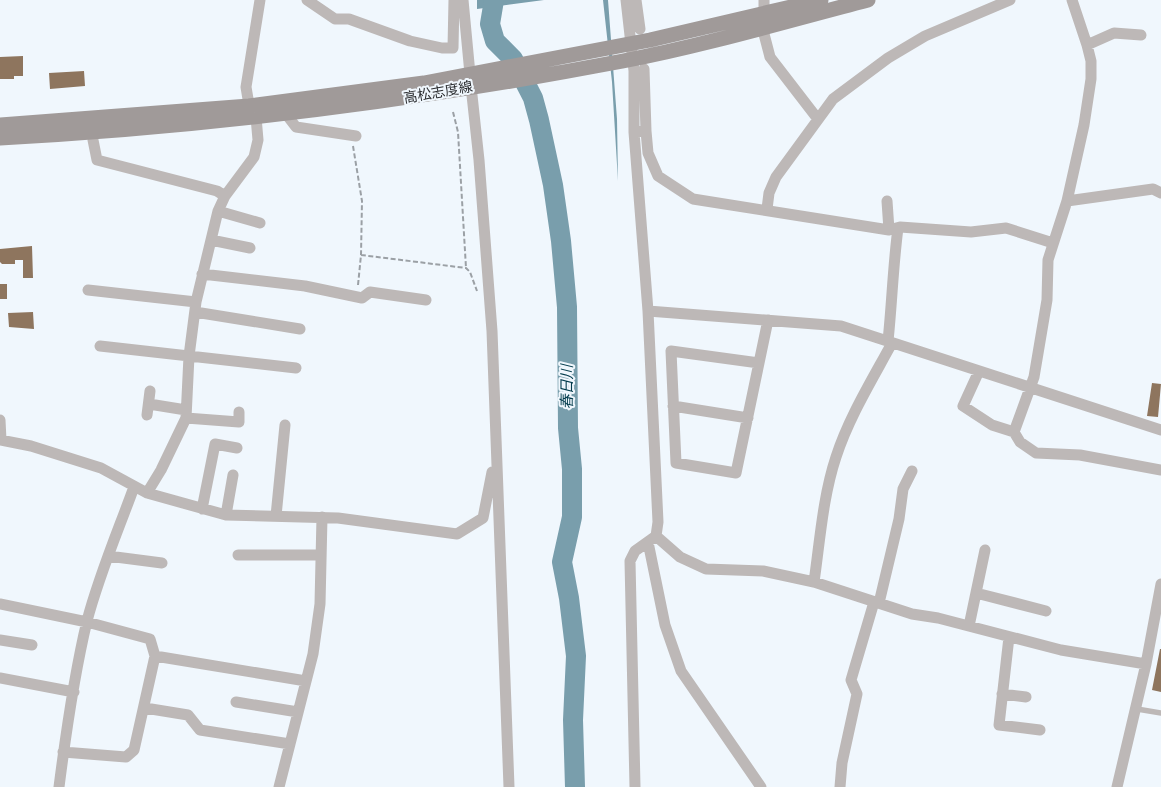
<svg xmlns="http://www.w3.org/2000/svg" width="1161" height="787" viewBox="0 0 1161 787" font-family="'Fira Sans','Noto Sans JP',sans-serif">
<rect width="100%" height="100%" fill="#f0f7fd"/>
<path fill="#799eac" d="M477,0H544L477,9Z
M603,0H608L617,119L618,181L612,82Z"/>
<g fill="none" stroke-linecap="round" stroke-linejoin="round">
<path stroke="#799eac" stroke-width="20" d="M494,0L490,24L495,41L513,59L533,98L539,120L553,185L561,241L567,307L568,428L572,469V517L562,562L569,598L576,656L573,720L575,787"/>
</g>
<path fill="#8e755e" d="M23,56V76H14V79H0V57Z
M84,71L85,86L50,89L49,73Z
M32,246L33,278H23V260H15V264H2L0,262V249Z
M0,284H7V299H0Z
M33,312L34,329L9,327L8,313Z
M1152,383L1161,384L1158,417L1147,416Z
M1160,649H1161V692L1152,690Z"/>
<g fill="none" stroke-linecap="round" stroke-linejoin="round">
<path stroke="#9ba0a5" stroke-width="2" stroke-dasharray="5 2.5" stroke-linecap="butt" d="M453,112L458,132L466,268
M353,146L362,201L361,255
M358,285L361,255L466,268L470,272L477,291"/>
<path stroke="#bdb8b7" stroke-width="5.5" d="M1137,709L1161,713"/>
<path stroke="#bdb8b7" stroke-width="11" d="M307,0L335,19H349L410,41L442,48H453L454,0
M463,0L470,74
M626,0L634,71V132L648,311L658,522L656,536L635,551L630,561L635,787
M636,0L640,29
M764,0V34L770,57L817,118
M1087,45L1114,33L1141,35
M644,69L646,131
M471,86L479,160L492,331L509,787
M286,114L296,127L356,136
M634,132L646,131L648,153L658,176L693,199L889,230L900,227L971,232L1006,228L1053,243
M93,140L97,160L217,191L225,196
M887,201L889,230
M1067,201L1153,189L1161,193
M767,209L769,193L776,177L833,99L888,58L925,36L1010,0
M218,211L260,223
M211,240L250,248
M202,274L305,286L362,298L370,292L426,300
M88,290L196,302
M648,311L841,326L1161,430
M195,312L300,329
M888,341C892,303 893,266 898,228
M100,346L296,368
M759,363L671,351L676,463L736,473L768,320
M979,371L963,406L992,425L1014,432L1020,442L1036,453L1080,455L1161,470
M149,404L186,410
M673,406L748,418
M147,415L150,391
M186,418L239,422V412
M0,420L1,440
M1014,432L1034,377L1047,300L1048,260L1067,201L1084,125L1091,79V61L1087,45L1072,0
M0,440L31,446L101,468L147,493L226,515L338,518L457,534L483,518L492,472
M147,493L161,470L186,418L189,356L196,302L218,211L225,196L254,157L258,140L256,117L250,111L246,87L260,0
M202,509L215,444L237,448
M226,515L233,475
M276,516L285,425
M656,536L680,557L706,569L763,571L814,582L912,614L938,618L1061,650L1146,664
M648,542L665,625L681,671L761,787
M238,555H321
M108,556L162,563
M814,582C820,540 823,496 836,457C849,417 872,380 892,343
M976,593L1046,611
M879,603L899,519L903,489L912,471
M0,604L87,622L150,639L155,656
M969,626L985,550
M1009,637L999,725L1040,730
M0,640L32,645
M0,678L74,692
M1002,694L1026,697
M236,702L298,712
M145,708L188,715L200,730L290,744
M63,752L126,757L134,750L155,656L306,681
M59,787C66,732 74,675 87,621C99,575 118,531 134,487
M279,787L313,654L320,604L322,517
M840,787L842,763L857,694L851,680L874,602
M1117,787L1146,664L1161,584"/>
<path stroke="#a09a99" stroke-width="15" d="M0,125L249,106L424,83L650,40L821,0
M0,138C209,127 418,100 623,61C706,45 787,21 868,0"/>
</g>
<g text-anchor="middle" stroke-width="4" stroke-linejoin="round" paint-order="stroke">
<g font-size="14" fill="#292b2e" stroke="#f0f7fd">
<text transform="translate(438 92) rotate(-10)" y="5">高松志度線</text>
</g>
<g font-size="15" font-style="italic" fill="#023b4c" stroke="#f0f7fd">
<text transform="translate(567 387) rotate(-90)" y="5">春日川</text>
</g>
</g>
</svg>
